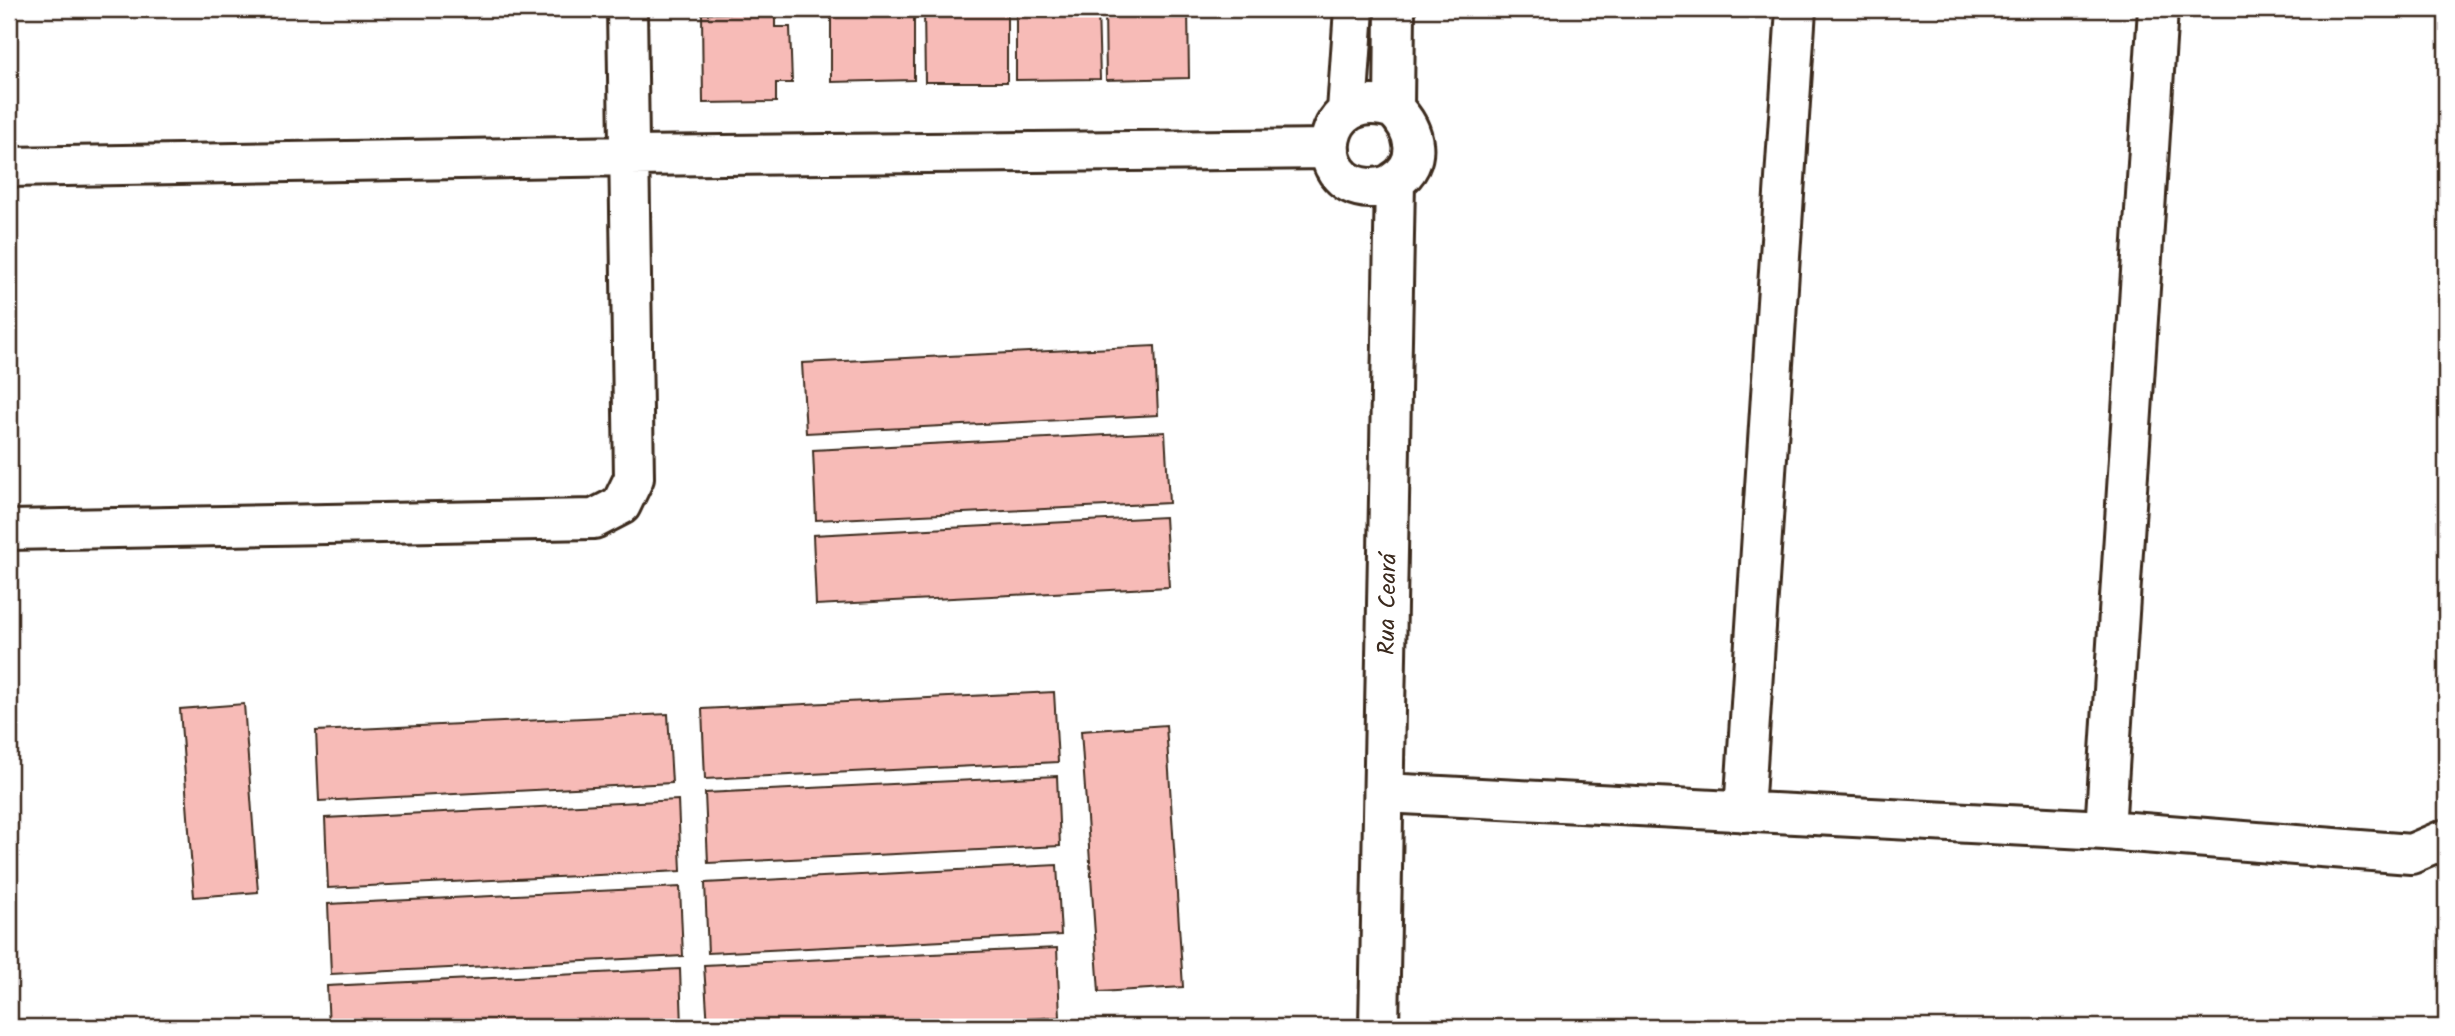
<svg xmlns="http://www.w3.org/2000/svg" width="2455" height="1036" viewBox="0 0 2455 1036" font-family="Kalam,sans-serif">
<rect width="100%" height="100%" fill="#fff"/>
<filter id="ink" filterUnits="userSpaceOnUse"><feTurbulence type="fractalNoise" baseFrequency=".0143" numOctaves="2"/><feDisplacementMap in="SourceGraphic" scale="14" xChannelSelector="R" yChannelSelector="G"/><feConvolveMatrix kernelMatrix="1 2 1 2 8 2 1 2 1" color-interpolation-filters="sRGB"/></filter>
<g filter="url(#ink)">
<path fill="#f7bbb7" stroke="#3b2a1e" stroke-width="2" d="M831,9H914V80L831,82Z
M924,9H1007V82H925Z
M1016,9H1098L1100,79L1016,80Z
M1105,9H1188L1189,78L1106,80Z
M775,12V27H790L792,83H776V102L703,103L702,14Z
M1155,346L1158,415L806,433L802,363Z
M1165,432L1169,503L816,520L813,450Z
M1165,517L1169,587L816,605L813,535Z
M1054,692L1058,762L705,779L702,709Z
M244,704L258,892L194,897L180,709Z
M668,714L672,783L319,801L316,731Z
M1166,725L1183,987L1099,992L1081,731Z
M1057,776L1060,846L708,863L705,793Z
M678,800L681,871L328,888L325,818Z
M1057,865L1061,935L708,953L705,883Z
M680,887L683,956L331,974L328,904Z
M1057,948L1060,1017L863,1027H708L704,965Z
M680,969L682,1027H329L327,986Z"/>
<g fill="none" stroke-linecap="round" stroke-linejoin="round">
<defs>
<path id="minor" d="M1394,109C1319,84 1308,186 1370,188C1379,188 1388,187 1395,181C1424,162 1415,129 1394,109L1395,9
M1347,111L1354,9
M9,167L630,156L1330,149
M9,530L594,519L621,505L634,478L627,9
M1384,793L2105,830L2411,854L2446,839
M1744,812L1796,9
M2105,830L2158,9
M1379,1027L1395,182"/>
</defs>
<use href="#minor" stroke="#3b2a1e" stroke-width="44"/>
<use href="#minor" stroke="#fff" stroke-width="38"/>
</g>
</g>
<g text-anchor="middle" stroke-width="5" stroke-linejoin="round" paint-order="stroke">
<g font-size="24" fill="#3b2a1e" stroke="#fff">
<text transform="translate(1387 604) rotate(-89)" y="8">Rua Ceará</text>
</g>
</g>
<rect width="2455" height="1036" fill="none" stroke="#fff" stroke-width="35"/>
<rect x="18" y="18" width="2420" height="1001" fill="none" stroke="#3b2a1e" stroke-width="2.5" filter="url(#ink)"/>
</svg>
